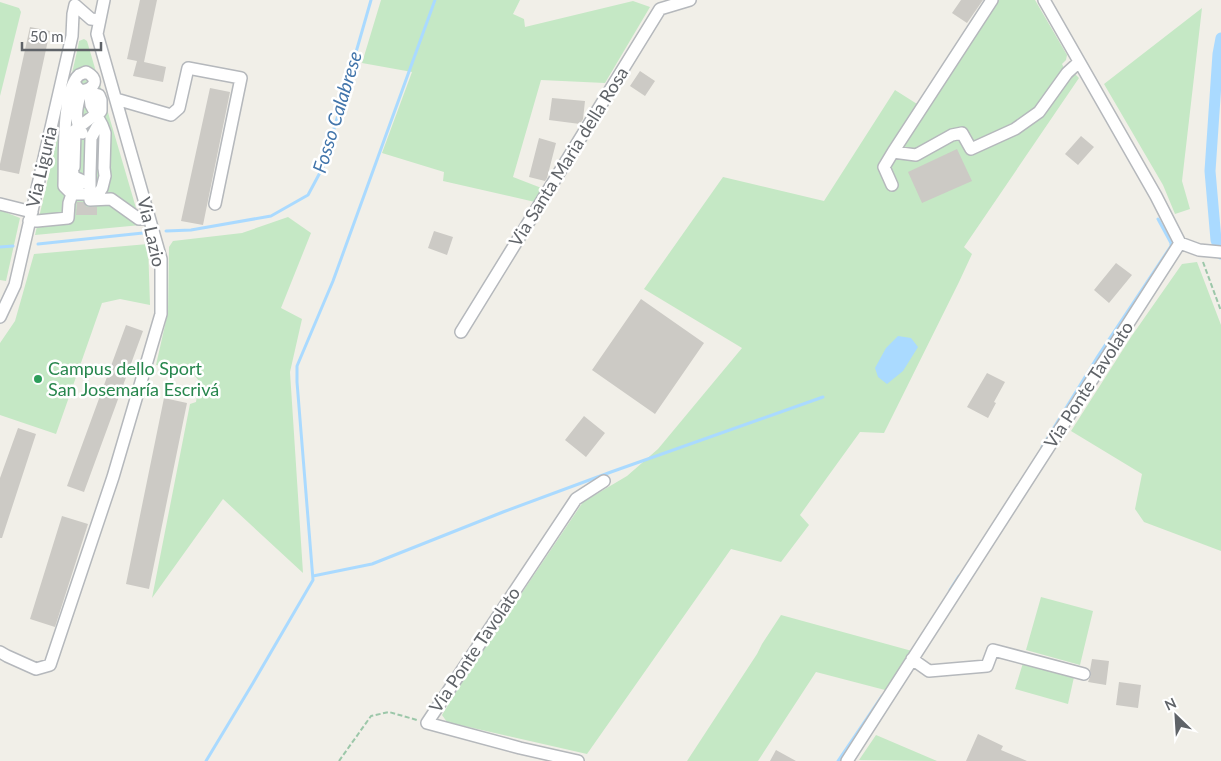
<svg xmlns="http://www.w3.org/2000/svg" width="1221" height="761" viewBox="0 0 1221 761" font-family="Lato,sans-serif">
<rect width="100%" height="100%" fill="#f1efe8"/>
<path fill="#c5e8c5" d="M381,0H520L513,14L524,19L525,27L633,1L650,7L605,83L541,80L513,177L544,189L535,202L443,181L444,172L382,153L412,72L362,63Z
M997,0H1035L1067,55L1066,60L1062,64L1064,68V71L1070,75L1075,74L1079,78L964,247L972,254L959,282L884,433L860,432L800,515L809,525L781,562L731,549L587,754L447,722L442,715L462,682L583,502L627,476L658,449L742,348L644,289L723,177L824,201L895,90L925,109Z
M0,2L19,8L21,12L0,96Z
M1202,8L1182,181L1190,209L1175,214L1163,185L1104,84Z
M84,39L87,41L141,225L35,235L78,47L79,41Z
M0,210L20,218L6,281L0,280Z
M288,217L311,233L281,308L302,319L290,372L303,573L223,499L152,598L190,404L196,402L199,381L190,370L156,365L168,312L169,247L173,241L242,233Z
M148,244L150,305L120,299L102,303L56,434L0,415V343L15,321L34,254Z
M1197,262L1221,325V551L1144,522L1135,509L1142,474L1071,431L1131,337L1182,264Z
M1041,597L1093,611L1080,665L1026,650Z
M781,615L912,651L885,690L816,672L758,761H687L757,654L762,644Z
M1023,663L1074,677L1068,704L1015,689Z
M876,735L937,761L859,760Z"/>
<path fill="#aadaff" d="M898,336L911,338L918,347L903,371L887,384L878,377L875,368L886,348Z"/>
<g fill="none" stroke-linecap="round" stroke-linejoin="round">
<path stroke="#aadaff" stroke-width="3" d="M166,231L191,230L271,216L308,195L323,167L371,0
M38,244L143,233
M0,247L13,246
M1042,447L1098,356L1171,246V243L1158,219
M313,576L372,564L503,512L611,472L823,397
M950,590L959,576
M206,761L253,683L313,580L297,382V366L333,281L435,0
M838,761L882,696"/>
<path stroke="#aadaff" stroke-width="11" d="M1221,38L1218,54L1210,171L1216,240L1221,254"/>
</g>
<path fill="#cccac5" d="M140,0H157L144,62L166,67L163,82L133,76L137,61L127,59Z
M961,0H983L967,23L952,13Z
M30,27L50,31L19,174L0,170V164Z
M640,71L655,81L645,96L630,86Z
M210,88L230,92L203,225L181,221Z
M552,98L585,101L583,119L580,124L549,120Z
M1081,136L1094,147L1078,165L1065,154Z
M539,138L556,143L547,178L545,181L529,177Z
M957,149L972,181L922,203L908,172Z
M77,202H83L87,207H97V215H76Z
M434,231L453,237L447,255L428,248Z
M1116,263L1132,275L1109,303L1094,290Z
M641,299L704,343L655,414L592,370Z
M126,325L143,331L84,492L67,486Z
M987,373L1005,382L994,402L996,403L988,418L967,407Z
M164,398L187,403L149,589L126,584Z
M584,416L605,433L586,457L565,440Z
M18,428L36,434L2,538H0V478Z
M62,516L88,524L55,627L30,619Z
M1092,659L1109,661L1106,685L1088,682L1091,675L1090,670Z
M1119,682L1141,685L1138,708L1116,705Z
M978,734L1003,746L1001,750L1027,761H966Z
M776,750L796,761H770Z"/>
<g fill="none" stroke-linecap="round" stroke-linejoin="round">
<defs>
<path id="minor" d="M74,82L77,87L81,91C95,89 100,79 86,72C84,73 81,74 79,75C61,91 65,163 64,186L72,194H98L102,188L105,176L104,168L105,133L102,125L91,105L89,90
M81,91C77,106 73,119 82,133
M116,99L171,115L179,108L188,68L241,78L215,204
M97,105L93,97L95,94L99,95L101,100V111L97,116
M102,125L97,127L91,138L90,174V200L111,199L139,219L149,218
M893,152L992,0
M74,167L75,130L96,114
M72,176L81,180L80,184L75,185L71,180L73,173
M892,185L884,167L893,152L916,155L952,135L962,133L971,149L1015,129L1039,112L1067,73L1079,62
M0,204L32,212
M29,221H37L68,218L69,203L72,194
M1180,243L1199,250L1221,252
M0,317L15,285L72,36L73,14L75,5L91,19L99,20
M461,332L660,9L690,0
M0,652L7,656L36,669L50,665L113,477L161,314V259L97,34L104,0
M912,659L929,671L987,666L993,650L1084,674
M578,761L520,748L427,723L576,499L604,481
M847,761L1180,243L1156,196L1044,0"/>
</defs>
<use href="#minor" stroke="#b5b8bc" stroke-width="14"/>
<path stroke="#9cc7a9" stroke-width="2" stroke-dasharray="5 2.5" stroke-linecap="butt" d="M1203,262L1221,311
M339,761L371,716L389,712L417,720"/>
<use href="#minor" stroke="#fff" stroke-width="11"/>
</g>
<circle fill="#2e9e5b" stroke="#fff" stroke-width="2" cx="38" cy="379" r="5"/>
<g text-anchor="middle" stroke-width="5" stroke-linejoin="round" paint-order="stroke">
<g font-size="18" fill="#5f6368" stroke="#fff">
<text transform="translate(569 157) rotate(-58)" y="6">Via Santa Maria della Rosa</text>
<text transform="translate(42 167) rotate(-77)" y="6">Via Liguria</text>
<text transform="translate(151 232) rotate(77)" y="6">Via Lazio</text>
<text transform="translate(1089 385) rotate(-57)" y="6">Via Ponte Tavolato</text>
<text transform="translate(475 650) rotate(-56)" y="6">Via Ponte Tavolato</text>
</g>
<g font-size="18" fill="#27864d" stroke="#fff" text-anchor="start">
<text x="48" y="375">Campus dello Sport<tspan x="48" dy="21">San Josemaría Escrivá</tspan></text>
</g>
<g font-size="19" font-style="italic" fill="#4174aa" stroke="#fff">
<text transform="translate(337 112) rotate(-73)" y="7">Fosso Calabrese</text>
</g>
</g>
<g transform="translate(1176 716) rotate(335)" stroke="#ffffff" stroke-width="4" paint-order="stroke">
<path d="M0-4L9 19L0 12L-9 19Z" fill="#5f6368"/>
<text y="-8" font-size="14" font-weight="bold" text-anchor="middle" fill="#5f6368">N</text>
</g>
<path d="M22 42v8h79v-8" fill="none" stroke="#5f6368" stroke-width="2.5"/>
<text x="30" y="42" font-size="15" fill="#5f6368" stroke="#ffffff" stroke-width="4" paint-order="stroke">50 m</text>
</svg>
